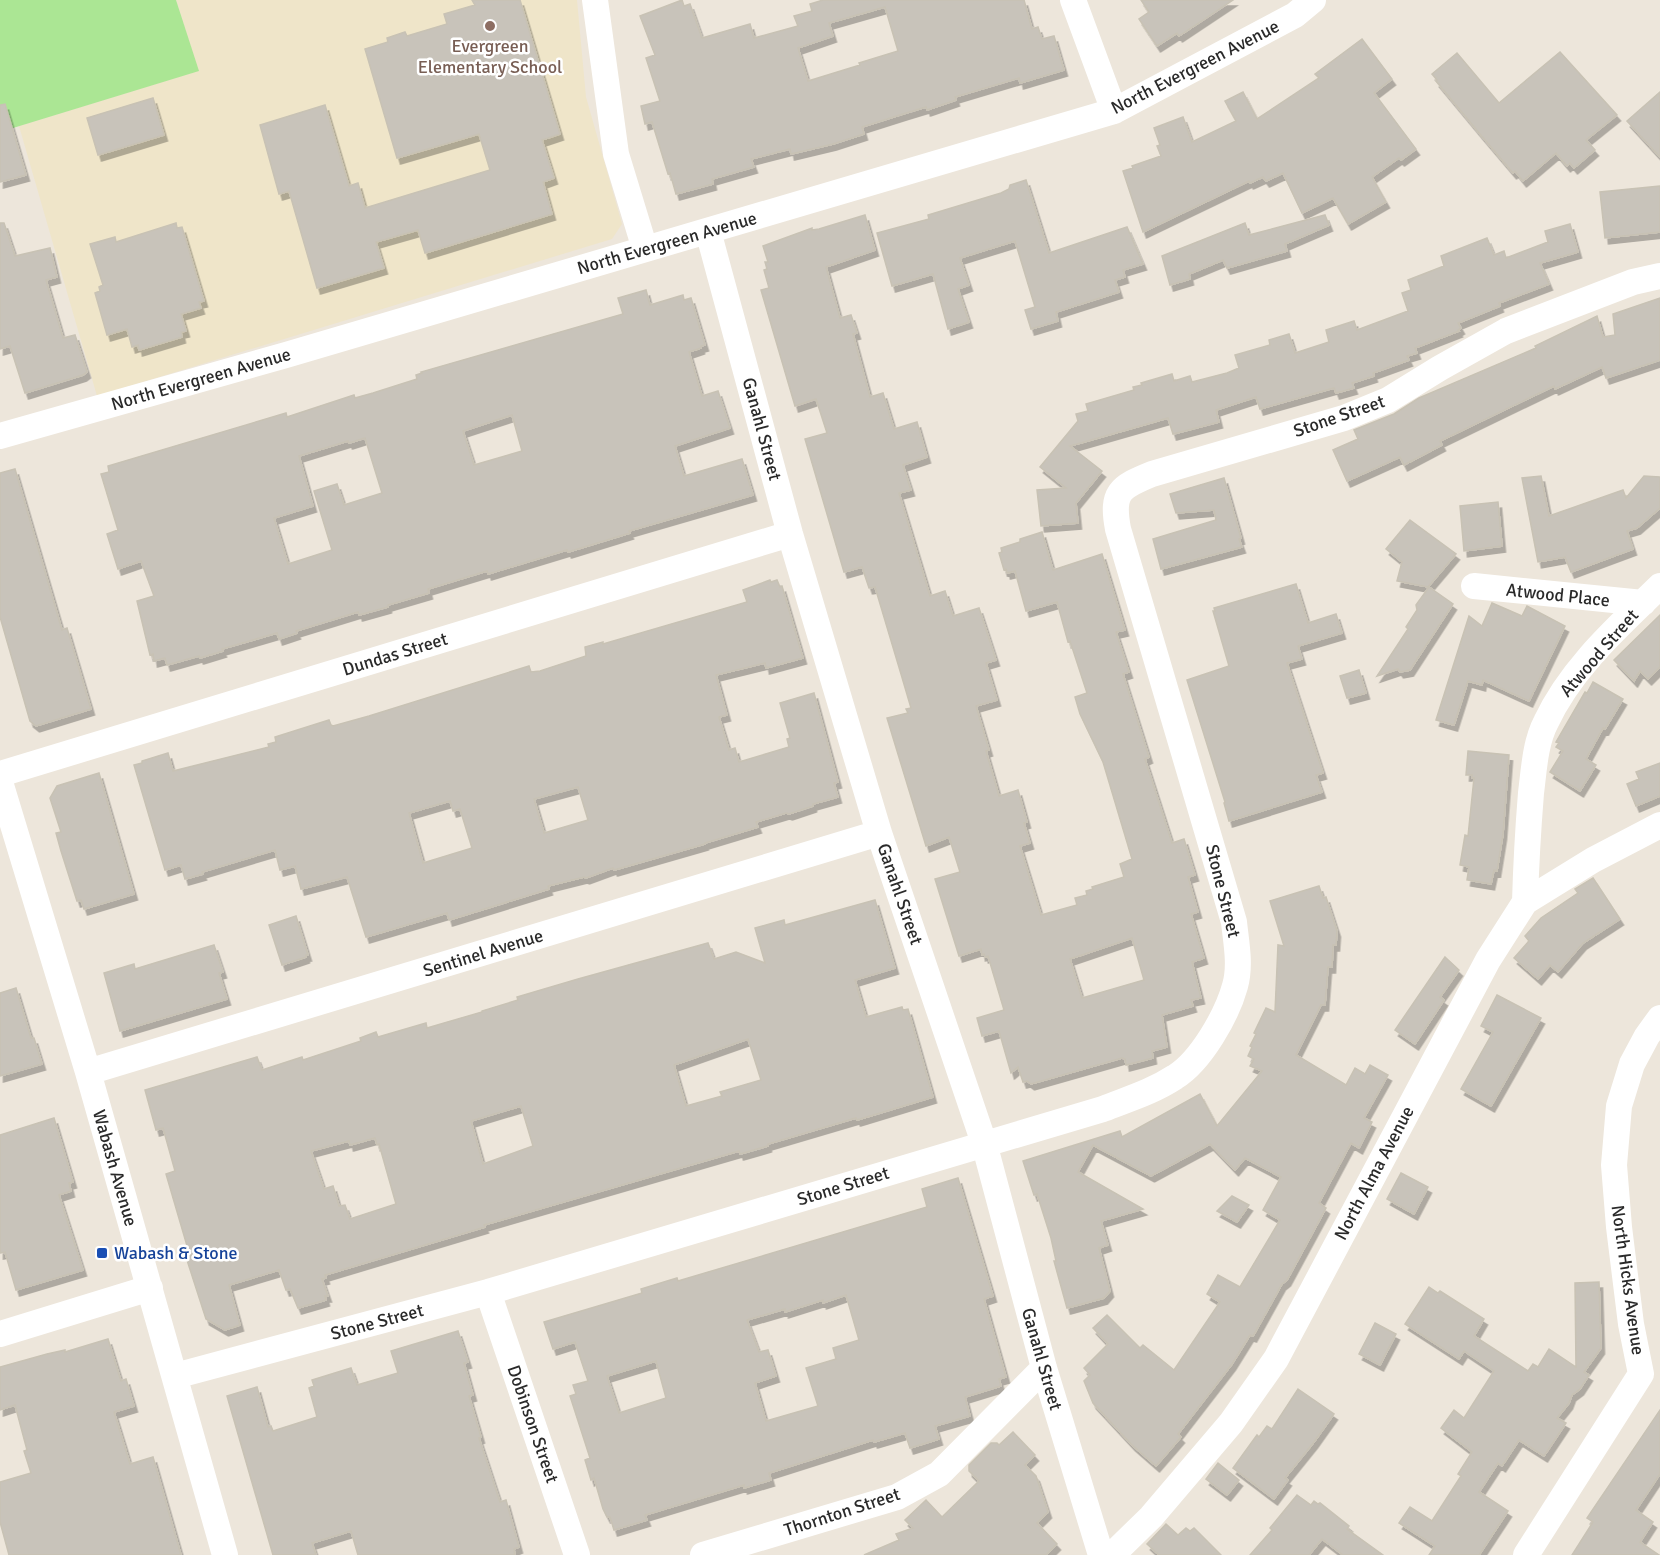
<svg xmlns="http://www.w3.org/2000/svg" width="1660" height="1555" viewBox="0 0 1660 1555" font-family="Signika,sans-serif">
<defs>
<filter id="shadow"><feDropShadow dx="3.5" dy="6" stdDeviation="0" flood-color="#0004"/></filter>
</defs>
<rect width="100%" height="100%" fill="#ede6db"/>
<path fill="#efe5c9" d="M176,0H577L586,97L622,224L612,239L97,396L19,126L198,71Z"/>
<path fill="#abe694" d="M0,0H176L199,71L0,132Z"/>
<path fill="#c8c3ba" stroke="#c8c2b4" stroke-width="1.5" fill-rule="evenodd" filter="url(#shadow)" d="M472,0H520L560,134L542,140L554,178L543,182L552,214L425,253L418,230L376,242L384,268L317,288L289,191L279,194L260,125L325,105L349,186L358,183L365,208L490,170L479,134L397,158L365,49L388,42L387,38L405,32L407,36L447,24L444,14L475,5Z
M682,0L684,6L690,4L702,38L750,24L754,38L798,26L794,16L812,11L810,4L823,0H1024L1032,29L1038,27L1042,39L1054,36L1064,70L1020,83L1019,78L955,97L956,100L927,110L926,107L903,114L862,127L864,134L833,144L791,154L790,149L751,159L754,167L712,179L713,184L676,194L670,173L668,174L652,122L645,124L641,106L660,101L646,58L655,55L640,16ZM885,7L898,51L859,63L860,65L808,81L798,48L833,36L829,23Z
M1141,0H1233L1179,36L1177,33L1157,46L1139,19L1149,12Z
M1362,39L1392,79L1374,93L1416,149L1401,160L1399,158L1372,177L1386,202L1348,224L1333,198L1302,213L1283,173L1266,181L1263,177L1250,183L1249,181L1143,232L1123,171L1133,168L1132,166L1161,156L1157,146L1160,145L1154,128L1183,117L1192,142L1236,121L1225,101L1243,92L1257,119L1319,78L1315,74Z
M1560,52L1617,115L1586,140L1595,150L1574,168L1570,163L1567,166L1556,153L1523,181L1515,171L1513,173L1480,134L1436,81L1437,80L1432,74L1457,53L1499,103Z
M1660,92V157L1627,121Z
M153,98L164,135L98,155L87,118Z
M5,104L26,175L0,182V105Z
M1026,180L1049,253L1127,227L1143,264L1123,270L1125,277L1115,280L1119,292L1056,312L1058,321L1031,329L1025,310L1035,307L1015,241L960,258L969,285L958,289L969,322L948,329L933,274L892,286L877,233L929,219L928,215L1001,193L1009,189L1010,185Z
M1660,186V232L1605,238L1600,192Z
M865,215L875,250L826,267L840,318L851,315L857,333L853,334L870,397L883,393L894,429L917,422L927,457L903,465L911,490L899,493L930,596L945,591L953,616L979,608L996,660L986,663L997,700L976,706L989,750L986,751L999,796L1018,790L1027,822L1024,823L1030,843L1020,846L1041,915L1077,905L1075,898L1087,895L1086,891L1093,889L1092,887L1124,877L1120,864L1132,859L1103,762L1080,714L1075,697L1087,693L1070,641L1068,642L1057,602L1026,611L1015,571L1007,573L1006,569L1004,570L999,553L1002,552L1001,548L1020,542V539L1042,532L1053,570L1102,554L1125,630L1116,632L1129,672L1123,674L1149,757L1145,759L1172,843L1184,839L1195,875L1188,877L1198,912L1191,914L1204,958L1192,962L1201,998L1191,1000L1193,1006L1162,1015L1167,1047L1152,1051L1153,1058L1126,1065L1125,1059L1122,1058L1031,1084L1027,1081L1023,1082L1018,1067L1011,1073L999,1031L982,1036L977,1018L1004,1010L988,956L985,957L984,954L982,955L981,949L959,956L935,879L960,872L949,837L926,846L887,718L908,713L906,709L911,708L901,674L875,587L869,588L862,567L844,572L805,439L827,433L816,399L795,406L761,290L769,288L764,270L767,269L765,262H768L763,246L812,228V230L819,229ZM1132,938L1144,980L1082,998L1070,959Z
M1325,215L1329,225L1285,244L1287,251L1227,268L1223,260L1189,274L1190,279L1170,285L1162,256L1245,223L1249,235Z
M0,223H4L15,256L50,248L57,277L46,280L63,338L75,335L87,372L83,375L25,393L10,346L0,349Z
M176,223L177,228L182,227L204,301L199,302L201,308L181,314L186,331L181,332L182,337L139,350L138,345L132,347L127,329L107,335L95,293L100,291L99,287L103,285L90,244L115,237L116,242Z
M1570,224L1578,252L1540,263L1549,284L1499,303L1500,306L1458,323L1461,328L1458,330L1459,331L1415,348L1417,353L1407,356L1409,360L1373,373L1374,376L1352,383L1354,388L1336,393L1334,388L1260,409L1256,397L1216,410L1219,422L1173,434L1168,418L1070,446L1102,471L1076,503L1078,523L1041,526L1037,490L1066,488L1040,467L1078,421L1076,414L1088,411L1086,404L1134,390L1133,387L1142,385L1141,383L1172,374L1174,381L1190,376L1192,382L1227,373L1239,368L1235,355L1270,345L1269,340L1289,334L1295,353L1329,342L1326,330L1354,321L1357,330L1408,311L1402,293L1411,290L1408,280L1444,266L1441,256L1487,238L1494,255L1504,251L1506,258L1548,242L1545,231Z
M646,290L650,305L683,295L684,300L691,298L705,345L701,346V348L689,352L702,396L718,391L730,428L675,446L684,476L742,459L753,495L629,531L630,533L568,552L567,550L488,574L487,571L428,589L429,593L388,605V607L359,615L358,612L296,631L297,633L279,639L277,633L222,649L223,651L200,658L199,656L167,665L165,658L154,661L153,654L150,655L137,601L154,596L141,561L118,569L107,534L118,530L101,474L109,472L108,466L286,413L287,417L354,395L355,398L373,393L417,379L416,375L422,373L421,372L623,314L618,298ZM512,415L522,451L474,465L463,431ZM365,438L382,493L344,505L337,484L314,491L332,550L288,564L274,518L313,506L299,456L348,441L349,443Z
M1660,298V360L1606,378L1602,367L1555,389L1554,386L1440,441L1442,445L1404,465L1400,457L1347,481L1333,450L1358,439L1354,430L1394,414L1419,398L1536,348L1535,346L1597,316L1603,337L1615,335L1613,314Z
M15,469L62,630L67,628L91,709L36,726L30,721L0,617V473Z
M1541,476L1549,516L1623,490L1626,498L1644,476L1660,477V508L1637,528L1627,531L1633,549L1571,572L1565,557L1538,562L1522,478Z
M1224,478L1241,538L1239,539L1242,547L1161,569L1153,539L1216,520L1214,510L1176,513L1170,494Z
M1498,502L1502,546L1464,551L1460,506Z
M1410,520L1456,554L1428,587L1397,581L1402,562L1386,549Z
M770,580L771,582L777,580L780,587L782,586L803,658L766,668L765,663L716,675L727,715L719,717L729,750L735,748L739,762L789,747L787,739L790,738L780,703L814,693L838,782L834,783L838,797L813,804V806L789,814L786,813L756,822L758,827L705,843V844L614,870L613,868L586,878L584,877L548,886L549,889L449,920L447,913L366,937L347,877L301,889L295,866L280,870L275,850L202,872L203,874L185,879L181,865L165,870L134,765L142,763V761L168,753L173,771L269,747L268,744L276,742L275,737L329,720L331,725L333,726L369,716L529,666L531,672L540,671L586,656L585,647L603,642V644L747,602L743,590ZM578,787L588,820L544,833L534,799ZM450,801L453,811L460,809L472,848L423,863L409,813Z
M1296,584L1308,623L1336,614L1342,633L1298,646L1302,659L1287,663L1323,773L1316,775L1322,792L1229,821L1224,803L1225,802L1187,680L1229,666L1213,611H1215L1214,608Z
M1429,587L1453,604L1410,670L1400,672L1398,669L1377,676L1408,629L1406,627L1417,610L1416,605Z
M1492,603L1522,616L1527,606L1565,626L1529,701L1483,680L1482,685L1468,681L1454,725L1436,720L1469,616L1482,626Z
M1660,615V667L1648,679L1640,671L1634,681L1614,660Z
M1359,670L1366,693L1347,698L1340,676Z
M1593,682L1623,699L1605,729L1603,728L1586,759L1596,765L1580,791L1550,772L1563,751L1556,747L1559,743L1556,742L1585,692L1587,693Z
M1468,751L1509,755L1503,834L1497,871L1494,870L1491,884L1467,880L1469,867L1460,865L1465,835L1468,836L1474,778H1472V775H1466Z
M1660,763V796L1636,806L1627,784L1639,779L1636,772Z
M99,773L134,894L84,909L81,900L77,901L61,851L56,833L61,832L50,798L57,786Z
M1593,878L1620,919L1583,943L1558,972L1550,965L1538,979L1514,958L1529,941L1525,936L1541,918L1578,893L1575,889Z
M1319,886L1323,898L1326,897L1337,931L1336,945H1333L1332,967H1328L1325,1005H1321L1296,1055L1346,1085L1355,1068L1365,1074L1370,1065L1388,1075L1364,1118L1372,1122L1359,1148L1351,1143L1319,1203L1326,1208L1287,1280L1282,1284L1253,1336L1250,1335L1232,1364L1178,1434L1181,1437L1156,1466L1132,1445L1093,1403L1084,1381L1090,1375L1084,1368L1108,1344L1093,1328L1107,1315L1140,1348L1143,1345L1174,1370L1220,1302L1207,1294L1218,1275L1240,1287L1280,1220L1263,1210L1281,1177L1245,1158L1235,1170L1210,1144L1151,1176L1093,1145L1078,1172L1143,1209L1101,1221L1108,1245L1099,1248L1110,1291L1104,1298L1067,1308L1054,1261H1056L1051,1238L1037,1194L1034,1195L1023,1161L1120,1131L1122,1137L1200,1094L1217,1126L1262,1071L1250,1066L1254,1059L1248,1056L1252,1047L1250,1046L1256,1034L1254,1033L1266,1008L1275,1012L1278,945L1284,946L1270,901Z
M875,900L895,968L855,980L866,1017L902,1007L903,1010L908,1009L933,1097L857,1120L856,1118L768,1144V1146L740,1154L739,1151L484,1225L485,1227L325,1275L326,1278L322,1279L328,1296H325L326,1300L298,1308L290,1289L286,1290L279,1270L229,1285L240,1325L225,1330L206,1319L186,1257L190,1256L166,1174L175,1171L163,1128L156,1130L145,1090L257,1057L262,1070L302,1057L303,1060L361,1041L360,1038L376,1032L378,1037L426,1023L427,1028L482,1012V1011L518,1000L517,997L578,979L708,943L714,959L736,952L765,963L755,928L784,920L785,925ZM748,1039L761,1080L720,1092L722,1096L686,1106L674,1065ZM521,1106L533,1146L483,1164L471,1121ZM375,1138L377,1145L379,1144L396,1204L350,1219L345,1205L339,1206L333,1186L324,1189L311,1151L349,1141L350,1145Z
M296,916L308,955H306V957L282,965L269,925Z
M214,945L223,972L219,973L227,999L120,1031L104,973L134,964L135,969Z
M1445,957L1459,970L1440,997L1444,1000L1415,1044L1395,1030Z
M16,988L31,1038H34L42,1064L0,1076V993Z
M1497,995L1541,1018L1491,1106L1461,1089L1493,1032L1481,1026Z
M54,1118L73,1182L69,1183L71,1191L59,1195L83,1270L16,1290L5,1252L0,1253V1135Z
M1401,1173L1428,1187L1414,1214L1387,1199Z
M958,1178L993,1296L984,1299L1006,1377L999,1379L1001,1386L965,1397L970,1416L935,1426L939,1439L910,1448L905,1433L874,1442L873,1440L769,1473L771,1480L744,1488V1485L645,1515L647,1520L614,1530L610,1517H607L603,1509L594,1478L591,1480L585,1460L590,1458L570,1396L576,1394L573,1385L588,1381L575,1342L553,1349L544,1322L642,1293L641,1289L677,1278L678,1281L927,1207L922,1189ZM846,1295L859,1340L833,1348L836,1359L806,1368L818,1406L766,1421L755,1383L776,1376L768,1350L759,1352L747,1320L785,1309V1312L823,1300V1303ZM656,1361L666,1398L619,1413L607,1376Z
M1232,1196L1249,1205L1237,1222L1217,1211Z
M1599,1282L1601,1348L1584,1372L1589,1375L1580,1389L1572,1395L1569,1403L1557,1418L1566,1423L1544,1456L1519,1440L1502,1466L1498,1463L1479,1492L1508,1511L1479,1555H1429L1435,1546L1399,1523L1410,1507L1432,1521L1461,1476L1458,1474L1472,1452L1441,1428L1454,1410L1464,1418L1494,1371L1464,1351L1459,1359L1405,1324L1429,1287L1438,1293L1440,1291L1484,1319L1474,1336L1528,1371L1533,1364L1538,1367L1549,1349L1576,1367L1575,1283Z
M1375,1323L1396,1334L1380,1365L1359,1354Z
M458,1331L468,1362L464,1363L473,1395L469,1396L481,1437L479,1438L500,1502L506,1500L519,1547L514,1549L515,1555H358L351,1531L312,1543L316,1555H273L227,1396L257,1387L268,1427L271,1426L273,1431L317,1417L309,1388L314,1386L312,1380L351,1368L357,1385L398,1373L391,1351Z
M108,1339L121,1381L126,1379L134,1406L114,1412L130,1464L153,1457L181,1555H9L0,1522V1482L31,1473L24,1451L27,1450L15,1405L0,1410V1367L47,1354L65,1350V1352Z
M1298,1389L1334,1414L1314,1442L1285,1478L1288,1480L1274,1499L1233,1468L1257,1435L1259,1437L1267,1426L1272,1429Z
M1660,1410V1474L1636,1510L1653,1522L1640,1542L1659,1555H1572L1593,1522L1587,1518Z
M1013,1432L1035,1455L1025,1465L1036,1476L1048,1512L1037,1523L1057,1544L1046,1555H864L899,1540L896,1534L913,1528L905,1520L926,1500L942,1517L979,1481L969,1471V1465L991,1443H997L999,1445Z
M1218,1463L1239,1480L1227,1495L1206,1479Z
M1297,1495L1311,1505L1314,1501L1318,1504L1320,1503L1349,1526L1347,1529L1383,1555H1343L1322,1539L1309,1555H1250L1272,1530L1270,1528Z
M1166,1524L1178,1535L1186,1528L1190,1531L1194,1528L1221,1555H1159L1147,1544Z"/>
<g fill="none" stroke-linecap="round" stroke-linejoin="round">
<path stroke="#fff" stroke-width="26" d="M595,0L616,154L645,249
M1073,0L1114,111
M708,231L790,534L879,833L984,1143L1044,1368L1101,1555
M0,436L286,355L1114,111L1295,15L1313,0
M1474,586L1643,603
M0,774L790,534
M0,782L88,1072L225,1555
M1525,902C1526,866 1528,830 1531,793C1534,770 1535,743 1546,722C1571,668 1618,627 1660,586
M88,1072L879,833
M488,1292L577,1555
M0,1334L150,1288
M175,1376L488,1292L1103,1109C1128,1099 1152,1092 1175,1077C1201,1061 1227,1015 1235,986C1241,965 1236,942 1234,922L1118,529C1111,492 1120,487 1152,474L1344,418L1388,400L1440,368L1506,331L1633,282L1660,276
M703,1555L897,1497L939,1474L1044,1368
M1112,1555L1151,1517L1231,1423L1276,1359L1488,960L1525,902L1593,860L1660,825
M1526,1555L1641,1374L1631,1324L1619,1227L1614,1165L1619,1106L1632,1064L1647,1036L1660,1018"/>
</g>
<circle fill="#8d6e63" stroke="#fff" stroke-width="2" cx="490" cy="26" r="6"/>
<rect fill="#1a4fb4" stroke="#fff" stroke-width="2" x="96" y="1247" width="12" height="12" rx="3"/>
<g text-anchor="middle" stroke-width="5" stroke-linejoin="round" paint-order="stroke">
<g font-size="18" fill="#785e54" stroke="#fff">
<text x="490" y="52">Evergreen<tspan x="490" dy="21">Elementary School</tspan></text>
</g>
<g font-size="18" fill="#2a2a2a" stroke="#fff">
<text transform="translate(1195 67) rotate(-27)" y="6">North Evergreen Avenue</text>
<text transform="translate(667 243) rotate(-16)" y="6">North Evergreen Avenue</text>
<text transform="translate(201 379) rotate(-16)" y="6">North Evergreen Avenue</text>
<text transform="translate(1339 416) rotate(-19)" y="6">Stone Street</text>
<text transform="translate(762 429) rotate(75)" y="6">Ganahl Street</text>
<text transform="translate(1558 595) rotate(6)" y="6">Atwood Place</text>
<text transform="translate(1599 653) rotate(-49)" y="6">Atwood Street</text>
<text transform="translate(395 654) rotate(-17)" y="6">Dundas Street</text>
<text transform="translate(1223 891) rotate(76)" y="6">Stone Street</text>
<text transform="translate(900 894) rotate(71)" y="6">Ganahl Street</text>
<text transform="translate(483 953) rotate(-17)" y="6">Sentinel Avenue</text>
<text transform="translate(115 1168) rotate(74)" y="6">Wabash Avenue</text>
<text transform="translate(1374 1173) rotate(-62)" y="6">North Alma Avenue</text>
<text transform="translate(843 1186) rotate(-17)" y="6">Stone Street</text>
<text transform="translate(1628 1280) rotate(82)" y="6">North Hicks Avenue</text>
<text transform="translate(377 1322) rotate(-15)" y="6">Stone Street</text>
<text transform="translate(1042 1359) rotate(74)" y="6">Ganahl Street</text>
<text transform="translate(533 1424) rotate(71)" y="6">Dobinson Street</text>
<text transform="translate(842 1512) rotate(-18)" y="6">Thornton Street</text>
</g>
<g font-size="18" fill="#164399" stroke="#fff" text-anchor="start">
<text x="114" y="1259">Wabash &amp; Stone</text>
</g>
</g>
</svg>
